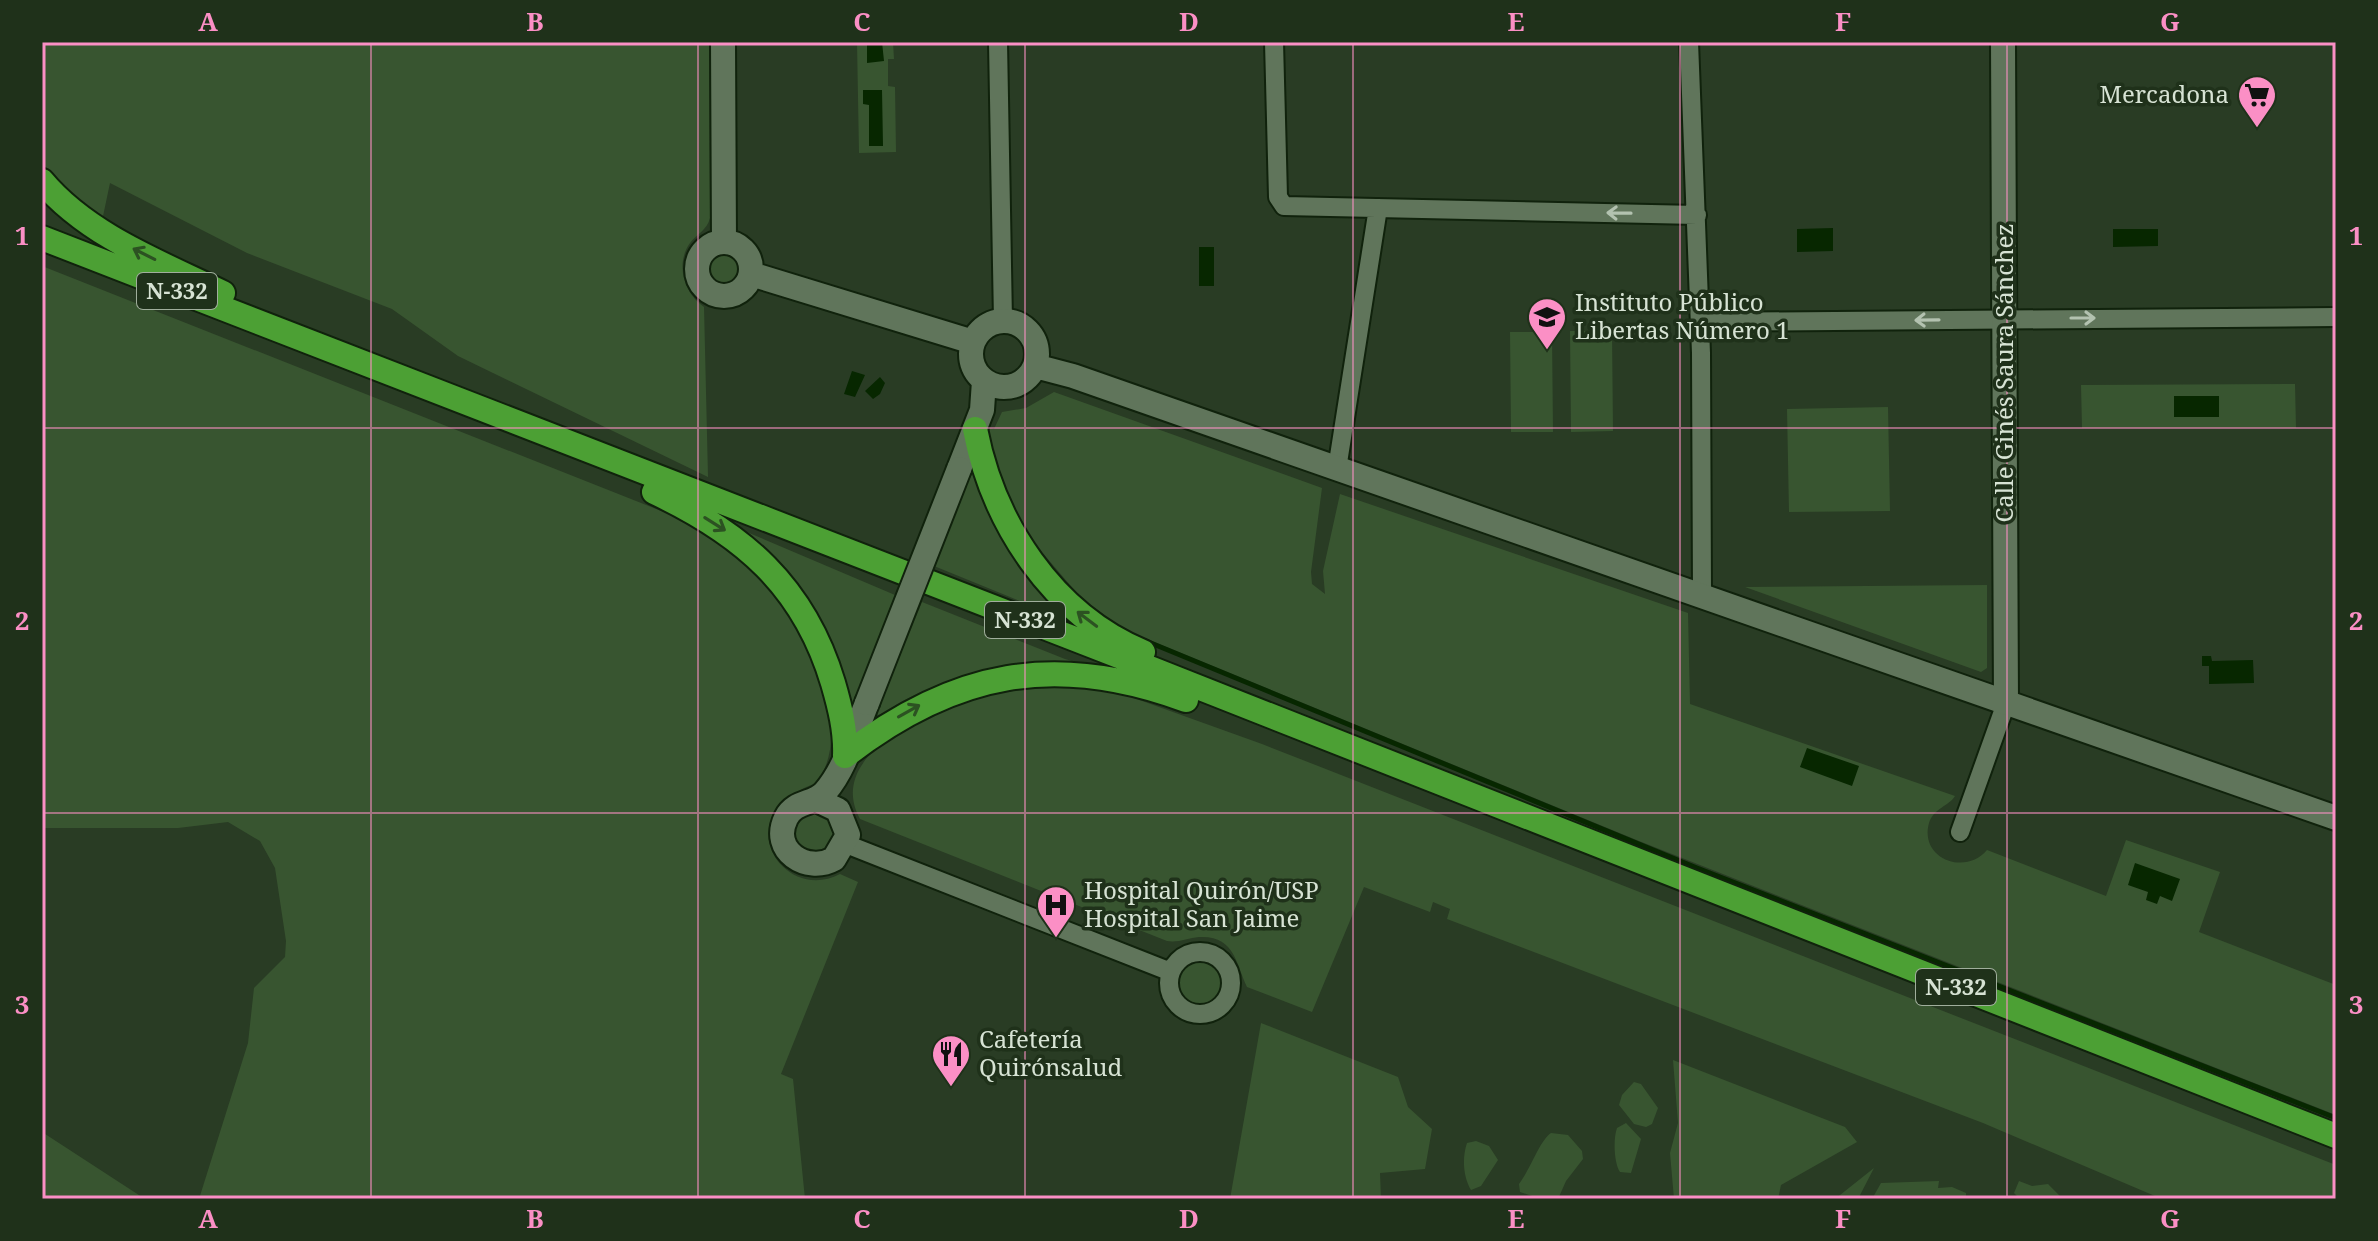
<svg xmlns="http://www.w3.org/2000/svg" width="2378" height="1241" viewBox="0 0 2378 1241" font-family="'Noto Serif',serif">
<rect width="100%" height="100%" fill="#293c24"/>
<path fill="#385530" d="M42,42H709L710,218C707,230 697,234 690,243C675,264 684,294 704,307L708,477L458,356L392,309L247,253L110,183L102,221L74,202L42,163Z
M857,42H893L894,59H888V86L895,87L896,152L859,153Z
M706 269a18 18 0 1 1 36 0a18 18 0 1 1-36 0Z
M42,266L679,518C728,542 786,597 809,647C815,660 818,675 823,688C833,719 837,756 816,783C725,816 783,904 840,874L858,882L781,1074L793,1079L805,1199H199L248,1043L254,988L285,957L286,941L275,868L260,841L228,822L178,828H42Z
M1570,331H1612L1613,431L1571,432Z
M1510,332H1552L1553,432H1511Z
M2295,384L2296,428H2082L2081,385Z
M1054,392L1322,488L1311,572L1312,584L1325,594L1323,571L1340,494L1688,613L1690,704L1955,796C1949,806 1934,808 1929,823C1919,859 1966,876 1987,850L2106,896L2126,840L2220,872L2199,932L2336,985V1115L1639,841L1125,630L1081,598L1035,544L1030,546L1005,496L987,436L988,427L994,429L1002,412L1026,408Z
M1888,407L1890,511L1789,512L1787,409Z
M970,473L976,475L1074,623L934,566Z
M742,530L895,595L850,712Z
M1987,585V668L1981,672L1745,587Z
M922,602L1065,659L1075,662C1003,659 940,677 879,715L876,714Z
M1084,684L1120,693L1262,744L2336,1165V1199H2162L1983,1123L1447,919L1450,909L1433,902L1430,912L1364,887L1312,1012L1247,987C1236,964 1235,935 1199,937C1188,938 1178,943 1167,941L860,819C820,746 958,699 1010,687C1033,682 1061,685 1084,684Z
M794 833a21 21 0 1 1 42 0a21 21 0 1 1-42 0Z
M1177 983a23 23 0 1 1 46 0a23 23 0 1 1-46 0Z
M1261,1023L1398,1077L1408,1107L1432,1129L1425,1169L1380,1173L1381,1199H1230Z
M1673,1060L1845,1127L1857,1142L1781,1185L1778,1199H1674L1670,1153L1678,1123Z
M1634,1082L1641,1084L1658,1108L1652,1124L1646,1127L1634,1124L1619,1105L1622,1095Z
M1626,1123L1641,1139L1631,1173L1620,1172C1614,1163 1613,1139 1617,1128Z
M42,1132L145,1199H42Z
M1551,1133L1568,1135L1582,1151L1583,1159L1566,1181L1558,1199H1541L1520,1192L1519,1184C1530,1170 1540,1140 1551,1133Z
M1476,1141L1489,1146L1498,1160L1481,1186L1471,1190C1463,1176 1462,1158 1467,1143Z
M1874,1168L1858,1199H1835Z
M1939,1181L1938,1188L1952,1187L1966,1193V1199H1872L1881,1183Z
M2019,1181L2032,1186L2048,1184L2063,1199H2020L2014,1193Z"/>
<path fill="#072700" d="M867,42H882L884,61L867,63Z
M863,90H882L883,146H869V105L863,104Z
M1833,228V251L1797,252V229Z
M2113,229H2158V246L2113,247Z
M1199,247H1214V286H1199Z
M852,371L865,375L855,397L844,394Z
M880,377L885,383L880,394L873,399L865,391Z
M2174,396H2219V417H2174Z
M2202,656H2211L2212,661L2253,660L2254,683L2209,684V666H2202Z
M1807,748L1859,766L1852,786L1800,767Z
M2135,863L2180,879L2172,901L2160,896L2157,904L2146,900L2148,892L2128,885Z"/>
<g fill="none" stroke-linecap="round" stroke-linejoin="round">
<path stroke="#072700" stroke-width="5" d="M1146,641L1697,868L2336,1118"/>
<defs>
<path id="street" d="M998,42L1003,321
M1274,42L1278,197L1284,206L1697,215
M1689,42L1701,353L1702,595
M1700,322L2336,317
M1337,469L1378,208
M1960,832L2006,703
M846,844L1171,972
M1169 983a31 31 0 1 1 62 0a31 31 0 1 1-62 0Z"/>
<path id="secondary" d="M723,42L724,242
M2003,42L2006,703
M697 269a27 27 0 1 1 54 0a27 27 0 1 1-54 0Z
M751,274L973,342
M971 354a33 33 0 1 1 66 0a33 33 0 1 1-66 0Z
M1035,366L1073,376L2336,818
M959,469L982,410L984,381
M817,800L838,810L848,835L834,859C807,874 770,851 786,818C795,800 814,805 825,792C846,768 855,732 867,703"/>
<path id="highway" d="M42,181C87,235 161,263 223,293
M42,238L1142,665L2336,1136
M975,429C993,523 1052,614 1143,652
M654,492C743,534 804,586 833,683C840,707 846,731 845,756
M845,756C954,671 1056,652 1186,700"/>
</defs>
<use href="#street" stroke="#10220c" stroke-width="22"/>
<use href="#secondary" stroke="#10220c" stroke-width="28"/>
<use href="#highway" stroke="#10220c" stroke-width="28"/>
<use href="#street" stroke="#60755b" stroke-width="18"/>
<use href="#secondary" stroke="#60755b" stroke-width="24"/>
<use href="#highway" stroke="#4ca034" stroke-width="24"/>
<defs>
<path id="secondary-bridge" d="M867,703L959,469"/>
</defs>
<use href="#secondary-bridge" stroke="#10220c" stroke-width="28" stroke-linecap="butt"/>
<use href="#secondary-bridge" stroke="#60755b" stroke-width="24"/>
</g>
<defs><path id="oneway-shaft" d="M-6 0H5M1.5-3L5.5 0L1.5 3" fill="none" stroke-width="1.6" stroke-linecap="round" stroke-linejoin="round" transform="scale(2)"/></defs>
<g stroke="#b3c2b0">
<use href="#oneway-shaft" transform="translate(1619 213) rotate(-179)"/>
<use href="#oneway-shaft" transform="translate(2083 318)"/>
<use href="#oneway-shaft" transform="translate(1927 320) rotate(179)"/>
</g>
<g stroke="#2c5222">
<use href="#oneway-shaft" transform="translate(144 254) rotate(-153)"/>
<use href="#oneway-shaft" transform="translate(715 524) rotate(32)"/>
<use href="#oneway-shaft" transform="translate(1087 619) rotate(-143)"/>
<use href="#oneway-shaft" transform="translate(909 711) rotate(-29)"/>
</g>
<path fill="none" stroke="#fb8fc5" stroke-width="2" stroke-opacity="0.55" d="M371,42V1199M698,42V1199M1025,42V1199M1353,42V1199M1680,42V1199M2007,42V1199M42,428H2336M42,813H2336"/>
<defs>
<symbol id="supermarket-pin" viewBox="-11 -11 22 30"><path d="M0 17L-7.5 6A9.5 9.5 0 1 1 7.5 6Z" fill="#fb8fc5" stroke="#1f311a"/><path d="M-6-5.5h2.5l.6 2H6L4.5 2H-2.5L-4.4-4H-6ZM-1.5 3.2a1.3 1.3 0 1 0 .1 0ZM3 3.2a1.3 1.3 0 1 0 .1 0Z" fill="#111"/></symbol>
<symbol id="school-pin" viewBox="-11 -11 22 30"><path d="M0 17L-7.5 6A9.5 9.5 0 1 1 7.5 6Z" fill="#fb8fc5" stroke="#1f311a"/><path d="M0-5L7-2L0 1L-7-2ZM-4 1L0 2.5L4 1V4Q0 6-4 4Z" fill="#111"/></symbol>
<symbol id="hospital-pin" viewBox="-11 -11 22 30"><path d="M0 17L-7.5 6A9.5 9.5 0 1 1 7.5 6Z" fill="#fb8fc5" stroke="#1f311a"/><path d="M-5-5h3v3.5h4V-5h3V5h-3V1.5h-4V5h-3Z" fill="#111"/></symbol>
<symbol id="restaurant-pin" viewBox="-11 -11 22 30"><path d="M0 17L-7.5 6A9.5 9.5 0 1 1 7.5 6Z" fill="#fb8fc5" stroke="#1f311a"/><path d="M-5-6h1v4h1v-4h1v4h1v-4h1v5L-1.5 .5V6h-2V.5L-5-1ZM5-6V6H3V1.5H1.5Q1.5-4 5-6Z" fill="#111"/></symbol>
</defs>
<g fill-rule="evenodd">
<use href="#supermarket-pin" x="2235" y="73" width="44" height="60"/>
<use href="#school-pin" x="1525" y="295" width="44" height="60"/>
<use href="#hospital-pin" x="1034" y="883" width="44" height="60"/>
<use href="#restaurant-pin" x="929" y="1032" width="44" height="60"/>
</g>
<g text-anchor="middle" stroke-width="7" stroke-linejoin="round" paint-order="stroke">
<g fill="#1f311a" stroke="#a0ae9c" stroke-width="2">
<rect x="137" y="273" width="80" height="36" rx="6"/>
<rect x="985" y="602" width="80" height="36" rx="6"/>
<rect x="1916" y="969" width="80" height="36" rx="6"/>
</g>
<g font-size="22" font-weight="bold" fill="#d7e3d4">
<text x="177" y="299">N-332</text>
<text x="1025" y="628">N-332</text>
<text x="1956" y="995">N-332</text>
</g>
<g font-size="24" fill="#d7e3d4" stroke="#1f311a" text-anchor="start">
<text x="2229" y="103" text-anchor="end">Mercadona</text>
<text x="1575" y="311">Instituto Público<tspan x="1575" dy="28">Libertas Número 1</tspan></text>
<text x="1084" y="899">Hospital Quirón/USP<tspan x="1084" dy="28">Hospital San Jaime</tspan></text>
<text x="979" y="1048">Cafetería<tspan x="979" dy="28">Quirónsalud</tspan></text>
</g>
<g font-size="24" fill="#d7e3d4" stroke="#1f311a">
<text transform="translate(2005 373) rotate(-90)" y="8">Calle Ginés Saura Sánchez</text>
</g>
</g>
<rect width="2378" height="1241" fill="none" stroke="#1f311a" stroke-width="88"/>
<rect x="44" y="44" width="2290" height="1153" fill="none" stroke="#fb8fc5" stroke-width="3"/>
<g font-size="26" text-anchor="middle" font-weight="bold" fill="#fb8fc5">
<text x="208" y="31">A</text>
<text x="535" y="31">B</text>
<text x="862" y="31">C</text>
<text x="1189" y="31">D</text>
<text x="1516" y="31">E</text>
<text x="1843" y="31">F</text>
<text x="2170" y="31">G</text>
<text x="22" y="245">1</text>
<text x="2356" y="245">1</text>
<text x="22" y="630">2</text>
<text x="2356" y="630">2</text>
<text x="22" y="1014">3</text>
<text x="2356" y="1014">3</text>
<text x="208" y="1228">A</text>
<text x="535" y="1228">B</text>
<text x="862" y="1228">C</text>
<text x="1189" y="1228">D</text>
<text x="1516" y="1228">E</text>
<text x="1843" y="1228">F</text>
<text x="2170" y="1228">G</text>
</g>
</svg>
